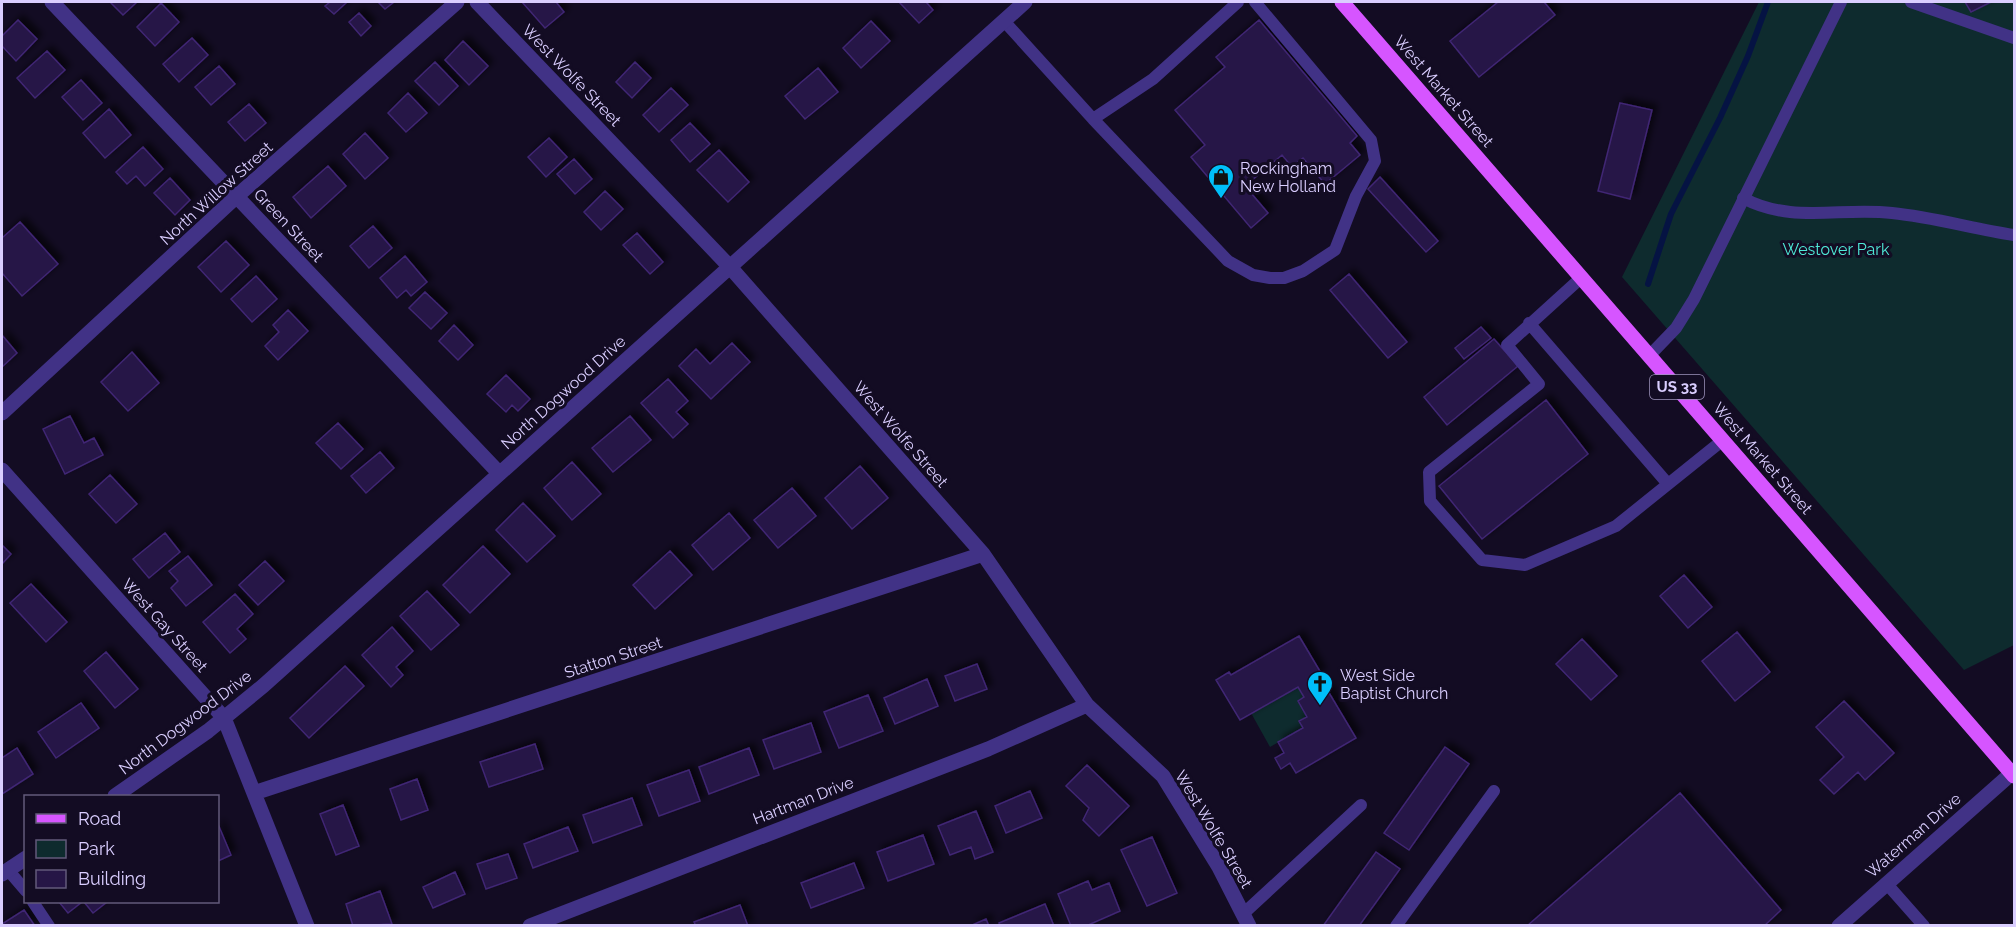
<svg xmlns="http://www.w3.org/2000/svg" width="2016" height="927" viewBox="0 0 2016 927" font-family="Raleway,sans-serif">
<defs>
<filter id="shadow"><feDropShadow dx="5" dy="-5" stdDeviation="3" flood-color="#0009"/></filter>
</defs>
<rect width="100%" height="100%" fill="#130c23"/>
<path fill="#0e2b2e" d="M1759,2H2014V645L1964,670L1622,277Z
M1298,687L1304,697L1307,717L1300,721L1303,728L1270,747L1251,713Z"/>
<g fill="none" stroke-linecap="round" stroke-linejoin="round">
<path stroke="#051343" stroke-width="6" d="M1648,284L1671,214L1720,118L1748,56L1768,2"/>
</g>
<path fill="#261646" stroke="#402674" stroke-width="1.5" filter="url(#shadow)" d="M110,2H137L123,15Z
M330,2H344L346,3L334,14L325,6Z
M378,2H394L385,9Z
M522,2H556L564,12L545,28Z
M899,2H926L933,10L919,23Z
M1498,2H1544L1555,15L1479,77L1450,41Z
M1965,2H1991L1971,12Z
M161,3L179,22L155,46L137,27Z
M359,13L371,26L361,36L349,22Z
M18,20L37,39L16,61L2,46V36Z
M1259,20L1357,136L1350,143L1360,155L1325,184L1303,158L1292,167L1282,155L1245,186L1268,213L1251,228L1191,157L1205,145L1175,110L1225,67L1216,57Z
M871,21L890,41L861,68L843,48Z
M192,38L208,55L179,82L163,64Z
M463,41L488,66L469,85L445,60Z
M47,51L65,70L35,98L17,78Z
M435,62L458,86L439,105L415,81Z
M635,62L651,78L632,98L616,82Z
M219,66L235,84L211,105L195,87Z
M818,68L838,92L805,119L785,96Z
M81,80L102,103L83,120L62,97Z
M671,88L688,105L659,132L643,115Z
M408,93L427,113L406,132L388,113Z
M1620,103L1652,110L1630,199L1598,191Z
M249,104L266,123L245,141L228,122Z
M109,109L131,135L105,158L83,133Z
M690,123L710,144L690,162L671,140Z
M365,133L388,158L365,179L343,154Z
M549,138L567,157L546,177L528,157Z
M143,147L163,169L145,186L136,176L127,184L116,172Z
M719,150L749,182L728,202L697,170Z
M574,159L592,179L575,194L557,174Z
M328,166L346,186L311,218L293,197Z
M1380,177L1438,241L1426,252L1368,189Z
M170,178L190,200L175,215L154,193Z
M605,191L623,209L601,230L584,212Z
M20,222L58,264L22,296L2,273V238Z
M373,226L392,248L369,268L350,246Z
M637,233L663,262L650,274L623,245Z
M226,241L249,265L221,292L198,267Z
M405,256L427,282L411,296L406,290L397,298L380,278Z
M1349,274L1407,342L1388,358L1330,290Z
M256,276L277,299L252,322L231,299Z
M425,292L447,313L431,329L409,308Z
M288,310L308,331L278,360L265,346L279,332L273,325Z
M454,325L473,345L458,360L439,341Z
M1481,327L1491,338L1464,359L1455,348Z
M2,335L17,353L2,367Z
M1494,339L1518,366L1447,425L1424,397Z
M732,343L750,362L711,399L679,366L696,349L710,364Z
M132,352L159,383L128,411L101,382Z
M506,375L530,399L518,411L512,405L506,412L487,394Z
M668,379L688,401L676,412L688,424L673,438L641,403Z
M1546,400L1588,454L1482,539L1439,486Z
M70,416L84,443L94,438L103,455L65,474L43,429Z
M630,416L651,440L613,472L592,448Z
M338,423L363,449L341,469L316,443Z
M380,452L394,468L366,493L351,476Z
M572,462L601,494L572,520L544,488Z
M860,466L888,498L852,529L825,498Z
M110,475L137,504L116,523L89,494Z
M792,488L816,516L778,548L754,520Z
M523,503L555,536L527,562L496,530Z
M729,513L750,538L713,570L692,545Z
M165,533L180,552L149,578L133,559Z
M2,545L11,554L2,564Z
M483,546L510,574L470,613L443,585Z
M670,551L692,575L655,609L633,585Z
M188,556L212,585L186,606L171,588L178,581L169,571Z
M265,561L284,581L258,605L239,585Z
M1684,575L1712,607L1688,628L1660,596Z
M31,584L67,622L46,642L10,603Z
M427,591L459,625L431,650L400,616Z
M235,594L253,614L237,629L246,639L230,653L203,622Z
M392,627L413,651L396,667L403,675L391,687L362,655Z
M1737,632L1770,672L1735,701L1702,661Z
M1299,636L1321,673L1313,678L1319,689L1325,686L1356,738L1296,773L1290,763L1281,769L1275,758L1284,753L1278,742L1303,728L1299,721L1307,717L1298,701L1304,697L1298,687L1240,720L1216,680L1229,672L1231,675Z
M1582,639L1617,676L1591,700L1556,664Z
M106,652L138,689L115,708L84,671Z
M977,664L987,689L955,701L945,676Z
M345,666L364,686L309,738L290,718Z
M927,679L938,706L895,724L884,698Z
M868,695L883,731L839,748L824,712Z
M1844,701L1894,753L1865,780L1858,772L1834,794L1820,780L1844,757L1816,727Z
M81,703L99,728L56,758L38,732Z
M811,723L821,752L774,769L763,740Z
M535,744L543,769L489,787L480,762Z
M1445,747L1469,764L1409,850L1384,833Z
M17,748L33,774L2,794V758Z
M749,748L759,775L709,794L699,767Z
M1087,765L1129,806L1099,836L1083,820L1089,808L1066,786Z
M689,770L700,801L659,816L647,785Z
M417,779L428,810L401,820L390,789Z
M1030,791L1042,818L1006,833L995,806Z
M1680,793L1781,910L1764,926H1527Z
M632,798L642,825L593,843L583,815Z
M343,805L359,846L336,855L320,814Z
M976,811L993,852L975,859L971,847L950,855L938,826Z
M218,824L231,855L218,861Z
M568,827L578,851L533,868L524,844Z
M923,835L934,864L888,881L877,852Z
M1152,837L1177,893L1147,906L1121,850Z
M1376,852L1400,869L1359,926H1323Z
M508,854L517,878L486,889L477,864Z
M854,863L864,888L811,908L801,883Z
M455,872L465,894L433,908L423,887Z
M1088,881L1092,890L1109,883L1120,911L1086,926H1071L1058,894Z
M380,891L392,924L353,926L346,904Z
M59,902H82L68,913Z
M84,902H107L93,913Z
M1045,904L1054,926H1000L999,923Z
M740,905L748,926H696L694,922Z
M24,910L35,926H3L2,924Z
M986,919L989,926H970Z"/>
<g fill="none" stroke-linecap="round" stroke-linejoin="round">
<path stroke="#413286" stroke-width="12" d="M1911,2L2014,38
M1004,21L1093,119L1228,261L1253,275L1270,278H1284L1303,271L1335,250L1356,196L1375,161L1371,140L1255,2
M1093,119L1153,79L1238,2
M1743,198C1791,224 1840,207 1892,213C1933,217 1974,229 2014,235
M1582,277L1507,345L1539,384L1429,472L1430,501L1482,560L1525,565L1616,526L1723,440
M1529,323L1668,484
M1650,355L1676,328L1694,299L1841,2
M8,870L26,891
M1886,883L1924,926
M33,902L49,926
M1243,914L1361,805
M1396,926L1494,791"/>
<path stroke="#413286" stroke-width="15" d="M52,2L499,473
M477,2L730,267L983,554L1087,705L1163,776L1219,867L1249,926
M2,413L237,196L457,2
M2,470L224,718L307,926
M254,793L983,554
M115,796L208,731L263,686L1025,2
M2,874L26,858
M530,926L988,749L1087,705"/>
<path stroke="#413286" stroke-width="15" d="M1839,926L2012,773"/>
<path stroke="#d655ff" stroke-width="15" d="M1342,2L2014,776"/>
</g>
<defs>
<symbol id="shop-pin" viewBox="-11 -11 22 30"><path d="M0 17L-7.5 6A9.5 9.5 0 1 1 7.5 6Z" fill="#00bff9" stroke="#130c23"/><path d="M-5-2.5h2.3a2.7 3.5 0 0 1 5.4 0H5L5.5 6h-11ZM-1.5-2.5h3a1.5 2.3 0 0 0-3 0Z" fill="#111"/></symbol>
<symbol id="church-pin" viewBox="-11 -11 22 30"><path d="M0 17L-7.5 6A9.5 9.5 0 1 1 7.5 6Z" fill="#00bff9" stroke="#130c23"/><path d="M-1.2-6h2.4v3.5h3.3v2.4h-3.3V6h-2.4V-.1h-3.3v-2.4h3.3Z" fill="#111"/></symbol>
</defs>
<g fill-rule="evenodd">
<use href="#shop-pin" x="1206" y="162" width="30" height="40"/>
<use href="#church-pin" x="1305" y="669" width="30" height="40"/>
</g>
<g text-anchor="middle" stroke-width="6" stroke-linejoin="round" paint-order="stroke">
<rect fill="#130c23" stroke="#9e94bd" stroke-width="1.5" x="1650" y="375" width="54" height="24" rx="4.5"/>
<g font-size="15" font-weight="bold" fill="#daceff">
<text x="1677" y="392">US 33</text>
</g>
<g font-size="16" fill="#daceff" stroke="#130c23">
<text transform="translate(572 75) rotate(46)" y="6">West Wolfe Street</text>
<text transform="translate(1444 91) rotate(49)" y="6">West Market Street</text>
<text transform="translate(216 193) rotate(-42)" y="6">North Willow Street</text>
<text transform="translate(289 225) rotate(47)" y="6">Green Street</text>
<text transform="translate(563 392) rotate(-42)" y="6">North Dogwood Drive</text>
<text transform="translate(901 434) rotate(49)" y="6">West Wolfe Street</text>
<text transform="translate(1763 458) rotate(49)" y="6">West Market Street</text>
<text transform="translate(165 625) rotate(48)" y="6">West Gay Street</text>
<text transform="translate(613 657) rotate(-18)" y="6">Statton Street</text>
<text transform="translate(185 722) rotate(-37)" y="6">North Dogwood Drive</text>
<text transform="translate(803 800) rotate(-21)" y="6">Hartman Drive</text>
<text transform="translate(1214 829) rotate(59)" y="6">West Wolfe Street</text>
<text transform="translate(1913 835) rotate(-41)" y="6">Waterman Drive</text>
</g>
<g font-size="16" fill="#daceff" stroke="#130c23" text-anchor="start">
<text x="1240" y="174">Rockingham<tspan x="1240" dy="18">New Holland</tspan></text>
<text x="1340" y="681">West Side<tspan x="1340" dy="18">Baptist Church</tspan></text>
</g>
<g font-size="16" fill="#4fe9d7" stroke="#130c23">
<text x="1836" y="255">Westover Park</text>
</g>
</g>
<rect width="2016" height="927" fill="none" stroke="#daceff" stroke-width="6"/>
<rect x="24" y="795" width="195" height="108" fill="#130c23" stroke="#635a7b" stroke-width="1.5"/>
<rect x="36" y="814" width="30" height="9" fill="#d655ff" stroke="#635a7b" stroke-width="1.5"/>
<text x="78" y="825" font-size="18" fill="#daceff">Road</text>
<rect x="36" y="840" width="30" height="18" fill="#0e2b2e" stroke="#635a7b" stroke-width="1.5"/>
<text x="78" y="855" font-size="18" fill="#daceff">Park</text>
<rect x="36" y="870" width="30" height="18" fill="#261646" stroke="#635a7b" stroke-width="1.5"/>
<text x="78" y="885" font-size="18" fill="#daceff">Building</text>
</svg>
